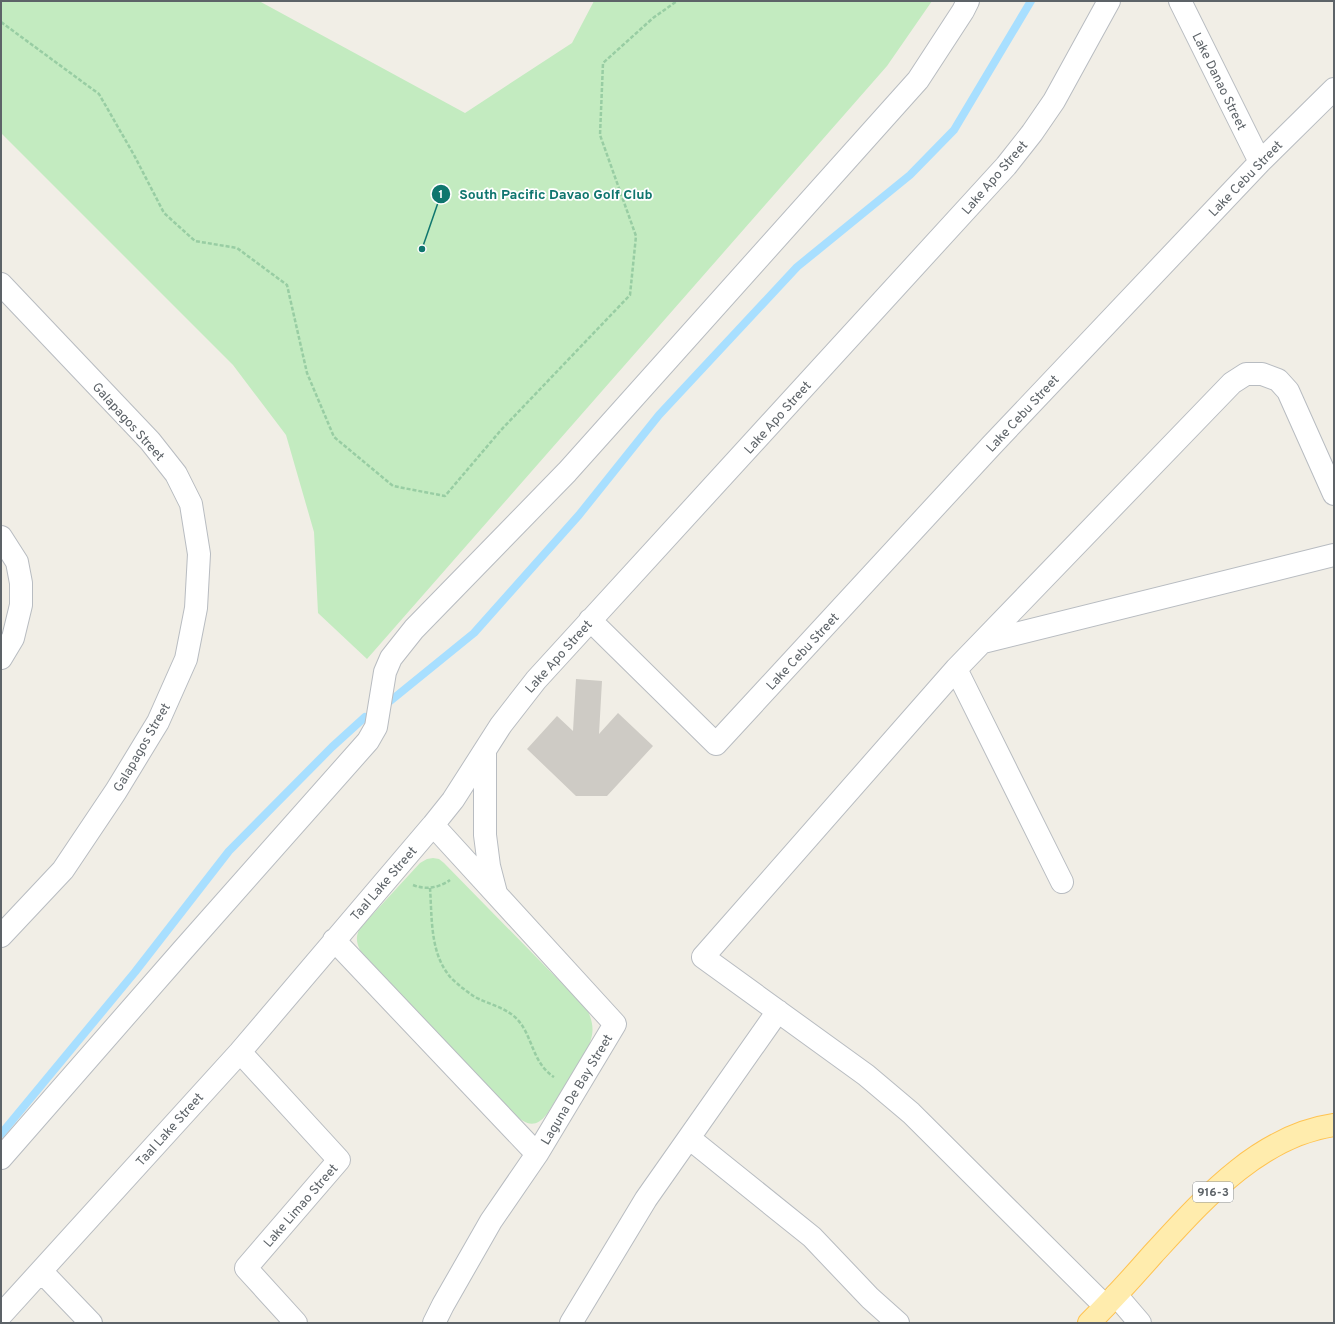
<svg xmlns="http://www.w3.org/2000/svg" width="1335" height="1324" viewBox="0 0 1335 1324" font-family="Overpass,sans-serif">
<rect width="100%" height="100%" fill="#f1eee6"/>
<path fill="#c3ebc0" d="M1,1H259L465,113L572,43L594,1H932L887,66L367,659L318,613L314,532L286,435L233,365L1,133Z
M433,858L439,859L444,863L587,1009C595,1026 594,1035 586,1052L547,1114C535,1129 526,1125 513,1113L361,952C356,943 355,935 361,927L420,863L427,859Z"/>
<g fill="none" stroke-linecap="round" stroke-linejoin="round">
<path stroke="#a8dfff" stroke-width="8" d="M389,702L474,633L579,515L659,415L797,267L910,175L954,130L1031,1
M1,1134L135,972L229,851L332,747L365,717"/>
</g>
<path fill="#cecbc5" d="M576,679L602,681L599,734L618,713L653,746L607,796H576L527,749L557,716L573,731Z"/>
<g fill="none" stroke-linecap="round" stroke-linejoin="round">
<defs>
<path id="street" d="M1180,1L1260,162
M1,284L150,441L176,474L191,504L199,554L196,608L186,659L158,722L116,791L63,870L1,936
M1,537L17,562L21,583V605L13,638L1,658
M590,620L716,744L991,446L1260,162L1334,89
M983,642L1334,555
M956,669L1062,882
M485,751V835L489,866L496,893
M433,825L615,1024L537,1154L491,1221L443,1305L434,1323
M334,940L537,1154
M240,1052L339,1160L246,1268L296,1323
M689,1138L812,1237L870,1298L898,1323
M1,1158L182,951L368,741L376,727L385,672L391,658L414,629L567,472L918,80L963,11L968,1
M41,1271L91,1323
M1116,1295L1140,1323
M1105,1306L911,1113L866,1075L703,957L956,669L1232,383L1246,374H1262L1278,380L1288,391L1334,494
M1,1315L240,1052L433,825L453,800L501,725L536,680L1006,166L1032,133L1054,101L1109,1
M571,1323L646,1199L778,1011"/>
<path id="primary" d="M1089,1323C1111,1301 1132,1278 1153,1254C1202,1201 1258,1136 1334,1125"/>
</defs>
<use href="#street" stroke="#b8bcc1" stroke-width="24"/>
<use href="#primary" stroke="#ffc351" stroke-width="24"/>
<path stroke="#98cda3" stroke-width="2.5" stroke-dasharray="4 2" stroke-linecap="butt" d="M1,22L99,94L134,155L164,213L195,241L237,248L287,285L307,373L334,437L393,486L445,496L501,430L630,295L636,236L600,135L603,63L653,18L677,1
M413,885C425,890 439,888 450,880
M430,888C432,916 430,951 448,974C451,979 457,983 461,987C467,991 472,996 479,999C492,1005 506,1008 517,1019C533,1036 532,1063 554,1077"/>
<use href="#street" stroke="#fff" stroke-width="22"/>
<use href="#primary" stroke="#ffecad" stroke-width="22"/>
</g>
<g text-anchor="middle" stroke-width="3.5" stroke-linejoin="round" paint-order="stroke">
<rect fill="#fff" stroke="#8e9295" stroke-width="1" x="1193" y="1182" width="40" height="20" rx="3"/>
<g font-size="12" font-weight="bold" fill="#5d6368">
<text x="1213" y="1196">916-3</text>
</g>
<g font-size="13" fill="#5d6368" stroke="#fff">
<text transform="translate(1220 81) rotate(64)" y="5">Lake Danao Street</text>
<text transform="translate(994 177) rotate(-49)" y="5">Lake Apo Street</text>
<text transform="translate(1245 178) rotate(-46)" y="5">Lake Cebu Street</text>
<text transform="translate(1022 413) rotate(-47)" y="5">Lake Cebu Street</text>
<text transform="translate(777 417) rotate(-48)" y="5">Lake Apo Street</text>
<text transform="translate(129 421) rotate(48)" y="5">Galapagos Street</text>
<text transform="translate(802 651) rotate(-47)" y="5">Lake Cebu Street</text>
<text transform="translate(558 656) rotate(-48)" y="5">Lake Apo Street</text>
<text transform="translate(141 747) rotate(-60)" y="5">Galapagos Street</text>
<text transform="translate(383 883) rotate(-49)" y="5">Taal Lake Street</text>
<text transform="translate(576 1089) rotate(-59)" y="5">Laguna De Bay Street</text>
<text transform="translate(169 1129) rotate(-48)" y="5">Taal Lake Street</text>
<text transform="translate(300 1205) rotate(-49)" y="5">Lake Limao Street</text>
</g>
</g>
<path fill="none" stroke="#0f766e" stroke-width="1.5" d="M422 249L441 194"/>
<g fill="#0f766e" stroke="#fff" stroke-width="1.5">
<circle cx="422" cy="249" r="4"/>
<circle cx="441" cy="194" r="10"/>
</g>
<g font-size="12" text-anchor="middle" font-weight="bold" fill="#fff">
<text x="441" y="198">1</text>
</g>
<g font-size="14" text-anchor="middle" font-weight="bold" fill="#0f766e" stroke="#fff" stroke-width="3.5" stroke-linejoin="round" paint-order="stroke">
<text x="556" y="199">South Pacific Davao Golf Club</text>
</g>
<rect width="1335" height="1324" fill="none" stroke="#5d6368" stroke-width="4"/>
</svg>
